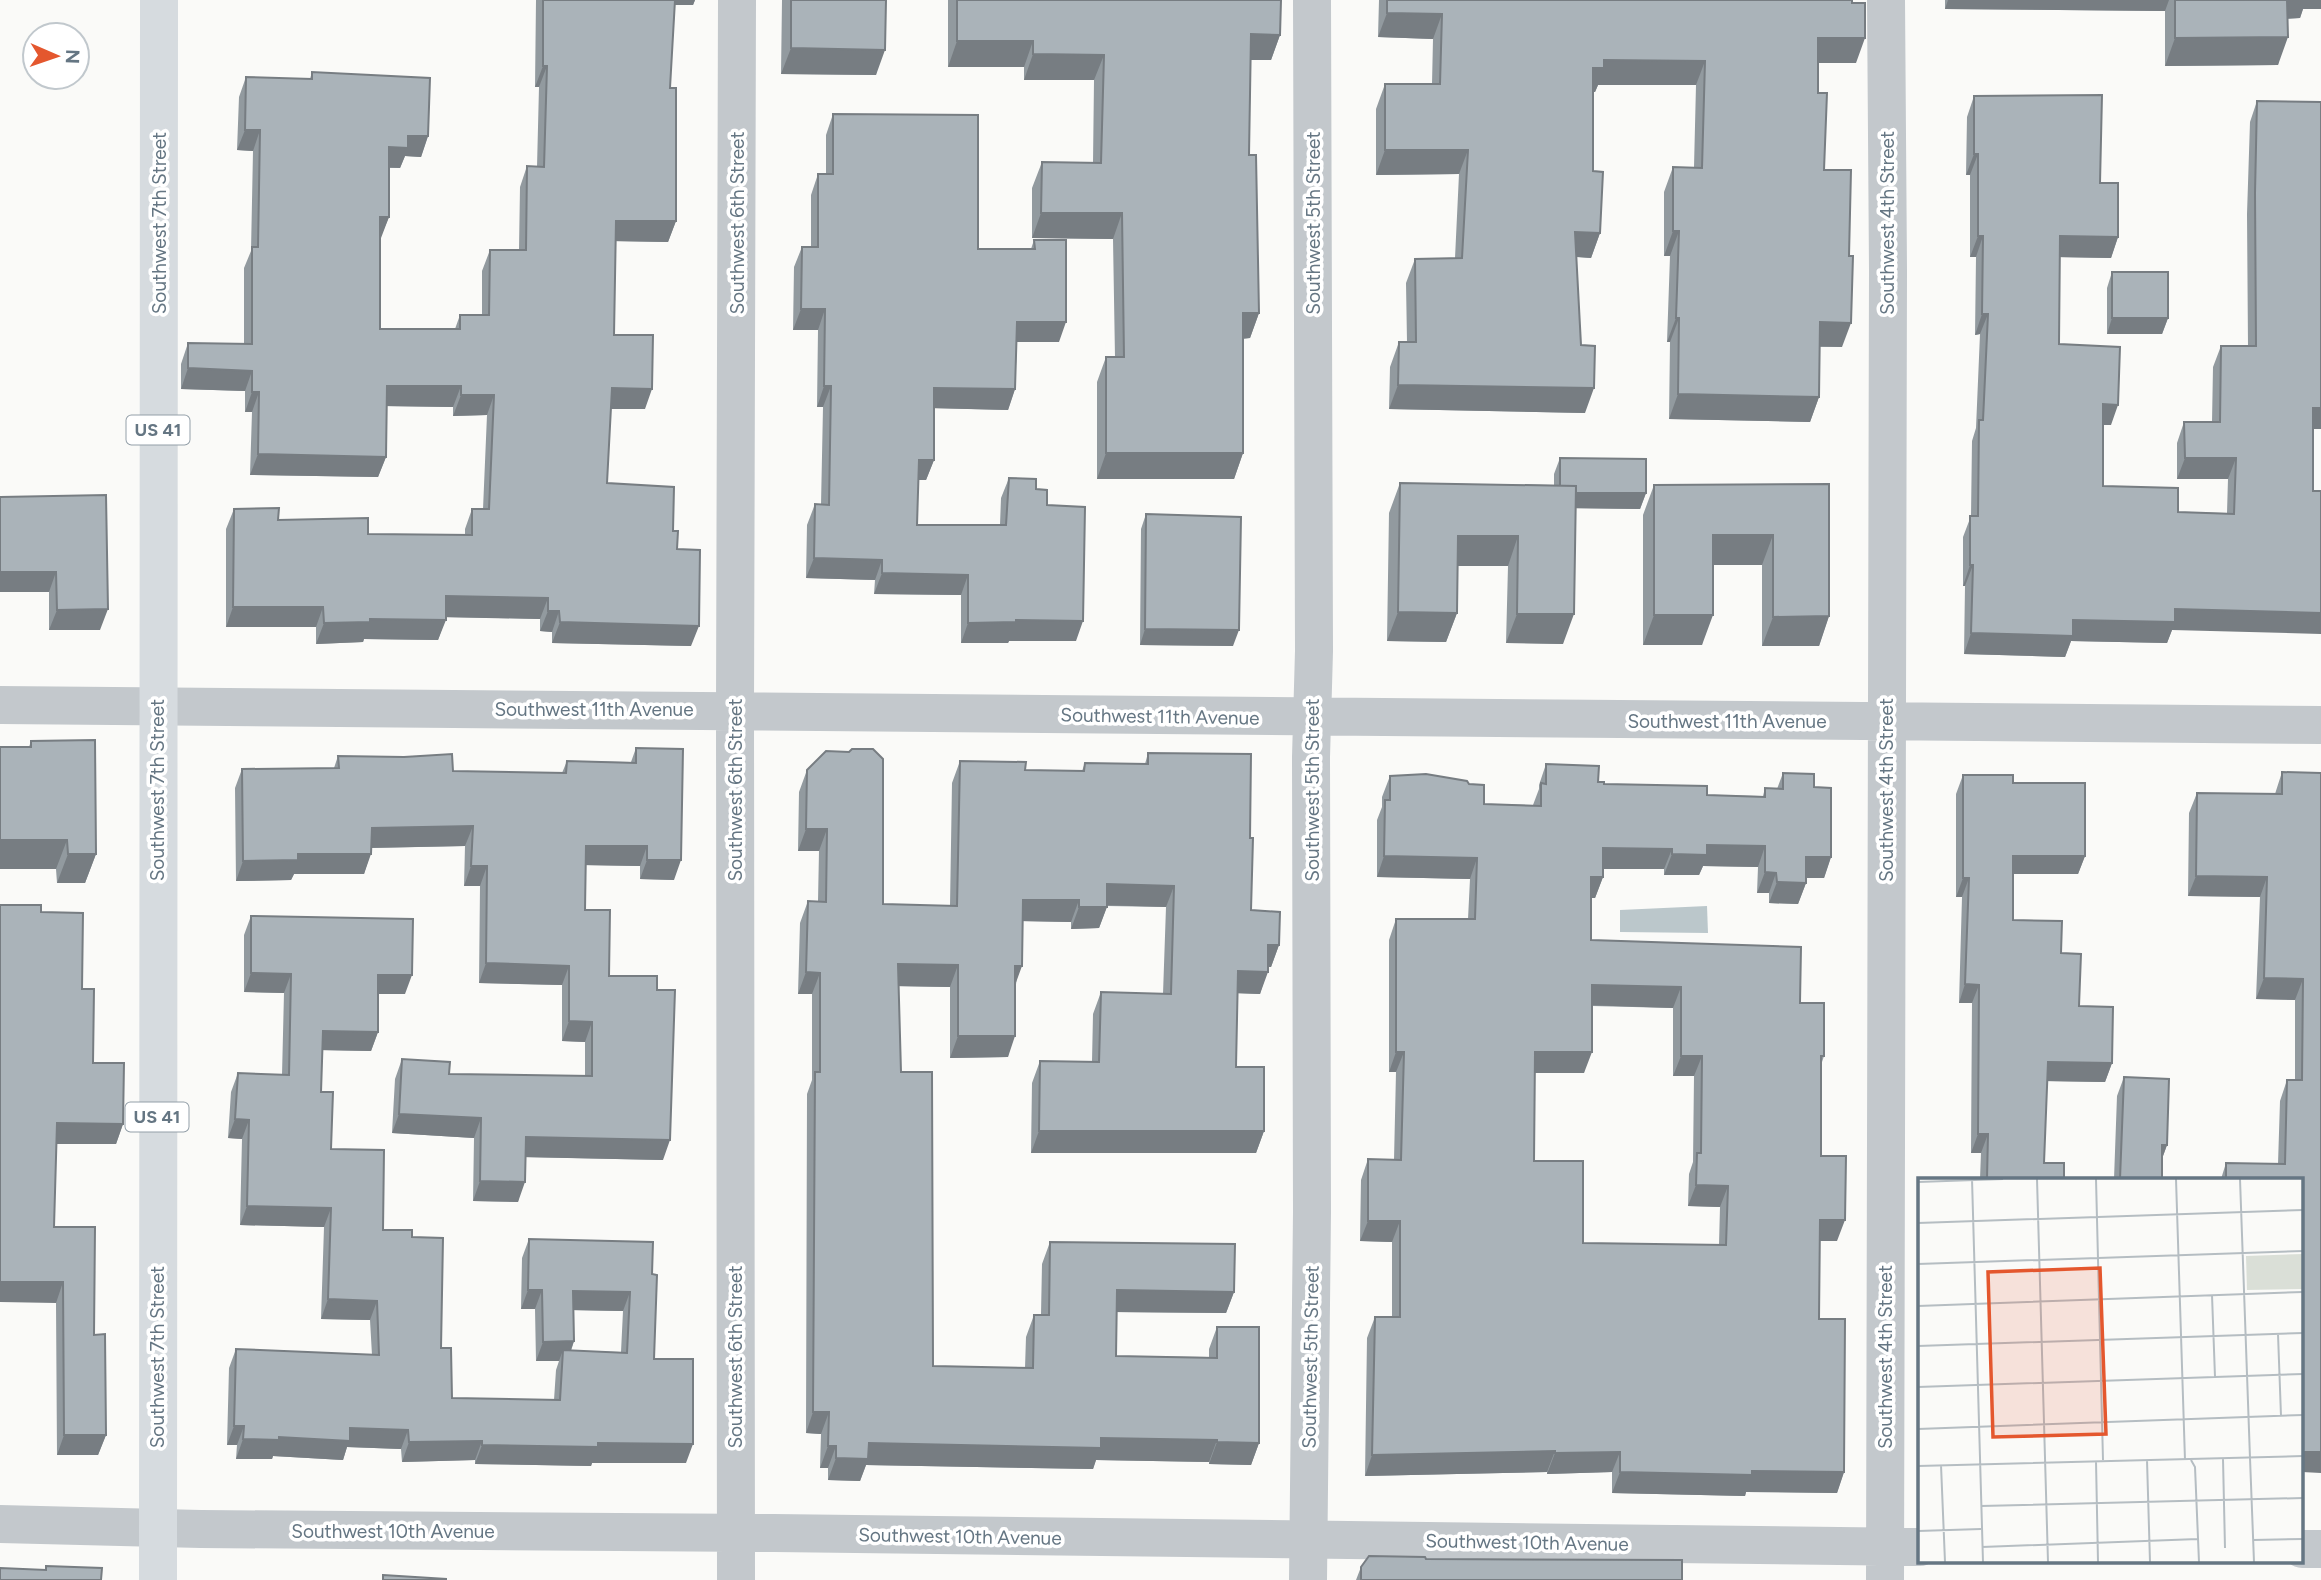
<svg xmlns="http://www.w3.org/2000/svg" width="2321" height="1580" viewBox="0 0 2321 1580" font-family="Figtree,sans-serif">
<rect width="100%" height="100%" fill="#fafaf8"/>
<path fill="#bbc7cb" d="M1707,906L1708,933L1620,932V910Z"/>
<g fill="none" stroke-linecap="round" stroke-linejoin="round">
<path stroke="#c3c8cc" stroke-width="38" d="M0,705L2321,725
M0,1524L201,1529L774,1533L1920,1547
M2302,1549H2321
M736,1580L735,710L737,0
M1308,1580L1312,1212L1311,757L1314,651L1312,0
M1885,1580L1888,270L1886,0"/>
<path stroke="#d6dbdf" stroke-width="38" d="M158,1580L159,0"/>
</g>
<path fill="#929a9f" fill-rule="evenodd" d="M536,0H695L693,5H675L670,88L676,221L668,242L615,241L614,335L645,409H611L607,483L673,531L677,549L691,646L552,643V632L540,631V619L446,617L438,640L364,639L363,642L316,644V627H226V529L234,509L278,520L368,534L465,535V529L472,509H483L487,415L453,416V407L387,406L386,457L378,477L250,475L252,412H245V391L181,389V364L188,343L244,344V268L251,251L253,151L237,150L239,97L246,77L310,79L312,72L428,136L421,157L405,156L400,168H389V217L380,238V329H455L460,315H482V271L490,250H519L520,187L527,166L537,167L539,87H535Z
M782,0H886L876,75L781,74Z
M948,0H1281L1280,35L1271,60H1251L1249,155L1259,313L1250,338L1243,339V453L1234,479H1097V382L1106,357H1115L1113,239L1032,238V188L1042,162L1093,163L1094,80H1024V67H948Z
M1379,0H1852L1856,63H1818V93L1824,170L1842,347H1820L1819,397L1810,422L1669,419L1670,342H1667L1670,256H1664V192L1673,167H1694L1696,85H1598L1595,92H1593V171L1600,233L1591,258L1576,257L1585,413L1389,409L1390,367L1399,342H1407L1406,283L1415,259L1455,258L1459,174L1376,175V109L1385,84H1432L1433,39L1378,37Z
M1945,0H2321L2303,9L2300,18L2287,19L2278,65L2165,66V11L1945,9Z
M1974,96L2100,183L2118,237L2111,258L2060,257L2059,344L2111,425H2103V486L2178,512L2227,513L2228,479H2177V443L2184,422H2212L2213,367L2221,346H2248L2247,214L2250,122L2257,101L2321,429H2313L2172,630L2167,643L2071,641L2065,657L1964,654L1965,586H1963V537L1971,516L1972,441L1976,428L1980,334L1975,335L1976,257H1970V175H1966L1967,117Z
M833,114L978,249H1031L1034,240L1059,342H1017L1015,389L1008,410L934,408V460L926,480H918L917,525H1000L1001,498L1009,478L1036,489L1047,505L1076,641H1009L1008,643H961V595L874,594L875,580L806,578L807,525L815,504L821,505L823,407H817L818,330H793L794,267L802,247H811V195L818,174H826V135Z
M2112,272L2168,318L2162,334H2107V288Z
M1560,458L1646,493L1640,509L1575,508L1563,644L1506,643L1508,566H1458L1457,613L1446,642L1387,641L1389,513L1400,483L1554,485V474Z
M1829,484V616L1819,646H1762V565H1713L1702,645H1643V515L1654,485Z
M0,497L100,630H49V592H0Z
M1146,514L1233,646L1140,645L1141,529Z
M31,741L96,854L85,883H57L56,869L29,747Z
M636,748L674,880L640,879V866L586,865L585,910L609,976L663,1160L526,1157L518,1202L473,1201L474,1138L392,1133L395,1079L402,1059L449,1074L585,1076V1042L562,1041V985L479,983L480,886H464L465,846L372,848L364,874H294L291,880L236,881L235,788L242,769L334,768L338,756L453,771L562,773L567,761L631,762Z
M1148,753L1250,838L1251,910L1279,945L1271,967H1268L1260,994L1237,993L1236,1067L1264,1131L1256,1153H1031L1032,1083L1040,1061L1092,1062L1093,1014L1101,992L1163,994L1166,907L1107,906L1099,928L1071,929V922L1023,921L1008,1057L950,1058V987L898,986L901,1072L933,1366L1025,1368L1026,1337L1034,1315H1041L1042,1264L1050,1242L1234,1292L1226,1313L1117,1312L1116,1356L1209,1357V1349L1217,1327L1259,1443L1251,1465L1209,1464V1462L1096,1460L1093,1469L866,1465L860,1481L828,1480V1468H820L821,1434L806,1433L807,1094L812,1080V994H798L800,923L808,901H818L819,851H798L799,792L807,770L883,904L950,906L952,783L960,761L1025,770L1082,771L1085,763L1145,764Z
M1546,764L1604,784L1707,795L1763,796L1765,788L1777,789L1783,773L1814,787L1831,857L1824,878H1806V883L1798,904L1769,903V893H1757L1758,867L1703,866L1699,875H1664V869H1603V877L1595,898H1591V940L1800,1003L1824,1056L1821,1065V1156L1837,1241H1820L1819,1319L1844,1472L1837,1493L1746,1492L1745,1496L1612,1493V1472L1547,1474V1472L1365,1476L1367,1338L1375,1317H1392V1242L1360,1241L1361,1180L1368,1159L1394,1160L1396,1072H1389V940L1396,919H1468L1470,879L1377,877V820L1382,807V797L1390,776L1484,804L1533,805L1539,789V785ZM1592,1006L1673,1008V1076H1694L1693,1162L1689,1174L1688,1206L1720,1207L1719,1245L1583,1243L1534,1161L1535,1073H1584Z
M2282,772L2321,773L2302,1179H2221L2226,1163L2278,1164L2280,1101L2287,1080H2295V1000L2256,999L2260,897L2188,896L2189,813L2197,793L2275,794Z
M1963,775L2013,783L2085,856L2078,874H2013V920L2061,953L2079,1006L2112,1063L2105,1082L2047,1081L2044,1163L2064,1179H1980L1981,1153H1971L1972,1003H1959L1962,897H1956V794Z
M41,912L82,989L93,1063L123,1124L116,1144H56L54,1227L94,1335L106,1435L98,1455H57L56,1303Z
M251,916L405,994H378V1032L371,1051L322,1050L321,1092L331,1149L383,1230L412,1237L441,1348L452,1398L554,1400L556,1370L559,1361H536L535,1309H521L522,1258L529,1239L652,1274L654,1359L686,1463H592L591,1466L475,1464V1460L402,1462L401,1449L347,1447L343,1460L273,1456L272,1459H236L237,1445H227L229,1368L236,1349L372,1355L370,1320L321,1319L324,1227L240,1225L242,1139L228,1138L231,1092L238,1073L282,1075L284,993L244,992V935ZM574,1310L623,1311L621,1352L571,1351L574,1341Z
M2124,1077L2167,1145L2162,1159V1179H2114L2117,1096Z
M1426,1559L1682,1580H1356L1361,1567Z"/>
<path fill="#777d82" d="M670,0H695L693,5H668Z
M1948,0H2169L2165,11L1945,9Z
M2283,0H2321V9H2303L2300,18L2276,19Z
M1387,13L1442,14L1433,39L1378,37Z
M1251,34L1280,35L1271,60H1242Z
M2288,37L2278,65L2165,66L2175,38Z
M1818,38H1865L1856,63H1809Z
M957,41H1033L1024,67H948Z
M791,48L885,50L876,75L781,74Z
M1033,54L1104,55L1094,80H1024Z
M1604,60L1705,61L1696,85H1598L1595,92H1584L1593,68Z
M543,66H547L539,87H535Z
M245,130H260L253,151L237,150Z
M408,136H428L421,157L405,156L400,168L382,167L389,147Z
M1385,150H1468L1459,174L1376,175Z
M1974,154H1978L1970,175H1966Z
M1041,213H1122L1113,239L1032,238Z
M380,217H389L381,238H373Z
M616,221H676L668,242L608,241Z
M1673,231H1679L1670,256H1664Z
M1575,232L1600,233L1591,258L1566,256Z
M1978,236H1983L1976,257H1970Z
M2060,236L2118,237L2111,258L2053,257Z
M801,309H825L818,330H793Z
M1243,313H1259L1250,338L1234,339Z
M1982,314H1988L1980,334L1975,335Z
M1676,318H1679L1670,342H1667Z
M2112,318H2168L2162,334H2107Z
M1017,322H1066L1059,342H1010Z
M1820,322L1851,323L1842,347L1811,346Z
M188,368L252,371L245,391L181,389Z
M1398,385L1594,388L1585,413L1389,409Z
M387,386H461L453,407L380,406Z
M824,386H831L823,407H817Z
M612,388L652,389L645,409H604Z
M934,388L1015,389L1008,410L927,408Z
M252,392H259L252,412H245Z
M1678,394L1819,397L1810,422L1669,419Z
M461,395H494L487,415L453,416Z
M2103,404L2118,405L2111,425H2096Z
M2313,408H2321V429H2306Z
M1106,453H1243L1234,479H1097Z
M258,454L386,457L378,477L250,475Z
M2185,458H2236L2228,479H2177Z
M919,460H934L926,480H911Z
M1560,493H1646L1640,509L1554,508Z
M1713,535H1773L1762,565H1702Z
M1458,536H1518L1508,566H1447Z
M814,558L882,560L875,580L806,578Z
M1970,565H1973L1965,586H1963Z
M0,572H56L49,592H0Z
M882,573L968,575L961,595L874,594Z
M446,596L548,598L540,619L438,617Z
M233,607H323L316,627H226Z
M108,609L100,630H49L57,610Z
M2175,609L2321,613V634L2172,630L2167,643L2071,641L2065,657L1964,654L1971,633L2073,620Z
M548,611H559L552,632L540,631Z
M1398,612L1457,613L1446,642L1387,641Z
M1517,614H1574L1563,644L1506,643Z
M1654,615H1713L1702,645H1643Z
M1829,616L1819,646H1762L1773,617Z
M370,619L446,620L438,640L364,639L363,642L316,644L324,623Z
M1016,620L1083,621L1076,641H1009L1008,643H961L968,623Z
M560,622L699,626L691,646L552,643Z
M1145,629L1239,630L1233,646L1140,645Z
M473,826L465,846L364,848L372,828Z
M806,829H827L819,851H798Z
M0,840H67L56,869H0Z
M1707,845L1765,846L1758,867L1703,866L1699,875H1664L1672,854Z
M586,846H647L640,866L579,865Z
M1603,848L1672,849L1664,869H1596Z
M68,854H96L85,883H57Z
M298,854H371L364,874H294L291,880L236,881L243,861Z
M1384,856L1477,858L1470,879L1377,877Z
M2013,856H2085L2078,874H2006Z
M1806,857H1831L1824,878H1799Z
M647,860H681L674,880L640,879Z
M471,866H487L480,886H464Z
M1765,872L1776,873L1769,893H1757Z
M2196,876L2267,877L2260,897L2188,896Z
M1591,877H1603L1595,898H1584Z
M1963,878H1969L1962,897H1956Z
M1777,882L1806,883L1798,904L1769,903Z
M1107,884L1174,886L1166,907L1099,905Z
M1023,900H1079L1071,922L1015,921Z
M1079,907H1107L1099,928L1071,929Z
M1268,945H1279L1271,967H1261Z
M486,963L569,966L562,985L479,983Z
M898,964L958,965L950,987L890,986Z
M1015,966H1022L1014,988Z
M1238,971L1268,972L1260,994L1230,993Z
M806,972L820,973L812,994H798Z
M251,973L291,974L284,993L244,992Z
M378,975H412L405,994H371Z
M2264,978L2303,979L2295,1000L2256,999Z
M1965,984L1979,985L1972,1003H1959Z
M1592,985L1681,987L1673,1008L1584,1005Z
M569,1021L592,1022L585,1042L562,1041Z
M323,1031L378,1032L371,1051L316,1050Z
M958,1036H1015L1008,1057L950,1058Z
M1396,1052H1404L1396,1072H1389Z
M1535,1052H1592L1584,1073H1528Z
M1681,1056H1702L1694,1076H1673Z
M2048,1062L2112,1063L2105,1082L2041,1081Z
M399,1114L481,1118L474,1138L392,1133Z
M235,1119L249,1120L242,1139L228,1138Z
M57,1123L123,1124L116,1144H49Z
M1039,1131H1264L1256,1153H1031Z
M1978,1134H1988L1981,1153H1971Z
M526,1137L670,1140L663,1160L519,1157Z
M2162,1145H2167L2160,1164Z
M480,1181L525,1182L518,1202L473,1201Z
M1696,1185L1728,1186L1720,1207L1688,1206Z
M247,1206L331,1208L324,1227L240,1225Z
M1820,1220H1845L1837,1241H1813Z
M1368,1221H1400L1392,1242L1360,1241Z
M0,1282H63L56,1303L0,1302Z
M528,1290H542L535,1309H521Z
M1117,1290L1234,1292L1226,1313L1109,1312Z
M573,1291L630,1292L623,1311L566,1310Z
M328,1299L377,1301L370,1320L321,1319Z
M574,1341L567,1361L563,1350L559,1361H536L543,1342Z
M813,1412H829L821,1434L806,1433Z
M234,1426H244L237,1445H227Z
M350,1428L408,1430L401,1449L347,1447L343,1460L273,1456L272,1459H236L243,1439L279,1437Z
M64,1435H106L98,1455H57Z
M1101,1438L1217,1440L1209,1462L1096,1460L1093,1469L866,1465L860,1481L828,1480L836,1458L869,1443Z
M482,1441L475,1460L402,1462L409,1442Z
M1217,1442L1259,1443L1251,1465L1209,1464Z
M598,1443L693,1444L686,1463H592L591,1466L475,1464L482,1445Z
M828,1446H836L828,1468H820Z
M1555,1451L1547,1472L1365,1476L1372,1455Z
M1620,1452L1612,1472L1547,1474L1555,1453Z
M2302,1452H2321V1473L2302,1472Z
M1752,1471L1844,1472L1837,1493L1746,1492L1745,1496L1612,1493L1620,1472Z"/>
<path fill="#aab3b9" stroke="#777d82" stroke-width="2" fill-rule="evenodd" d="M543,0H675L670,88H676V221H616L614,335H653L652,389L612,388L607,483L674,487L673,531H678L677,549L700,550L699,626L560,622L559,611H548V598L446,596V620L370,619V622L324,623L323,607H233L234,509L279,508L278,520L368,518V534L472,535V509H489L494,395H461V386H387L386,457L258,454L259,392H252V371L188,368V343L252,344V247H258L260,130H245L246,77L312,79V72L430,78L428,136H408V148L389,147V217H380V329H460V315H489L490,250H526L527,166L544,167L547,66H543Z
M791,0H886L885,50L791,48Z
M957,0H1281L1280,35L1251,34L1249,155H1256L1259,313H1243V453H1106V357H1124L1122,213H1041L1042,162L1101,163L1104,55L1033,54V41H957Z
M1387,0H1852V3H1865V38H1818V93H1827L1824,170H1851L1849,256H1853L1851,323L1820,322L1819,397L1678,394L1679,318H1676L1679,231H1673V167L1702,168L1705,61L1604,60V68H1593V171L1603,172L1600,233L1575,232L1581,345L1595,346L1594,388L1398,385L1399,342H1416L1415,259L1462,258L1468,150H1385V84H1440L1442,14L1387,13Z
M2175,0H2287L2288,37L2175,38Z
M2102,95L2100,183H2118V237L2060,236L2059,344L2120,347L2118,405L2103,404V486L2178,488V512L2234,514L2236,458H2185L2184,422H2220L2221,346H2256L2255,193L2257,101L2321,102V408H2313V491H2321V613L2175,609V622L2073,620V636L1971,633L1973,565H1970V516H1978L1979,420H1983L1988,314H1982L1983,236H1978V154H1974V96Z
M833,114L978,115V249H1035L1034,240H1066V322H1017L1015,389L934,388V460H919L917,525H1006L1009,478L1036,479V489L1047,490V505L1085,507L1083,621L1016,620V622L968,623V575L882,573V560L814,558L815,504L829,505L831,386H824L825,309H801L802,247H818V174H833Z
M2112,272H2168V318H2112Z
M1560,458L1646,459V493H1576V486H1560Z
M1400,483L1576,486L1574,614H1517L1518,536H1458L1457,613L1398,612Z
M1829,484V616L1773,617V535H1713V615H1654V485Z
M106,495L108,609L57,610L56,572H0V497Z
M1146,514L1241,517L1239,630L1145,629Z
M95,740L96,854H68L67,840H0V747H31V741Z
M636,748L683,749L681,860H647V846H586L585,910H610L609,976H657V990H675L670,1140L526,1137L525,1182L480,1181L481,1118L399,1114L402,1059L450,1062L449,1074L592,1076V1022L569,1021V966L486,963L487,866H471L473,826L372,828L371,854H298V860L243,861L242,769L339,768L338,756L404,757L452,754L453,771L566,773L567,761L636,763Z
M852,749H873L883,759V904L957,906L960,761L1026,762L1025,770L1084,771L1085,763L1148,764V753L1251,754L1250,838H1253L1251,910L1280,912L1279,945H1268V972L1238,971L1236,1067H1264V1131H1039L1040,1061L1099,1062L1101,992L1171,994L1174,886L1107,884V907H1079V900H1023L1022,966H1015V1036H958V965L898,964L901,1072H932L933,1366L1033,1368L1034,1315H1049L1050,1242L1235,1244L1234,1292L1117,1290L1116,1356L1217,1358V1327H1259V1443L1217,1442V1440L1101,1438V1448L869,1443L868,1459L836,1458V1446H828L829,1412H813L815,1072H820V973L806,972L808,901L826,902L827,829H806L807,770L826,751L849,752Z
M1546,764L1599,766L1598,782H1604V784L1707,786V795L1765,797V788L1783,789V773L1814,774V787L1831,788V857H1806V883L1777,882L1776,873L1765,872V846L1707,845V855L1672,854V849L1603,848V877H1591V940L1801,947L1800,1003H1824V1056H1821V1156H1846L1845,1220H1820L1819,1319H1845L1844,1472L1752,1471V1475L1620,1472V1452L1555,1453V1451L1372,1455L1375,1317H1400V1221H1368V1159L1401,1160L1404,1052H1396V919H1475L1477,858L1384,856L1385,800H1390V776L1426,774L1467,781L1469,784L1484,785V804L1541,806V783L1546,784ZM1592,985L1681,987V1056H1702L1701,1153H1697L1696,1185L1728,1186L1726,1245L1583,1243V1161H1534L1535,1052H1592Z
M2282,772L2321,773V1452H2302V1179H2226V1163L2285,1164L2287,1080H2302L2303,979L2264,978L2267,877L2196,876L2197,793L2282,794Z
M1963,775H2013V783H2085V856H2013V920L2062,921L2061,953L2081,954L2079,1006L2113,1007L2112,1063L2048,1062L2044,1163H2064V1179H1987L1988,1134H1978L1979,985L1965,984L1969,878H1963Z
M0,905H41V912L83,913L82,989H94L93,1063H124L123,1124L57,1123L54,1227H95L94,1335L105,1334L106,1435H64L63,1282H0Z
M251,916L413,919L412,975H378V1032L323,1031L321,1092H333L331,1149L384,1150L383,1230H412V1237L443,1238L441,1348H451L452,1398L560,1400L563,1350L627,1353L630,1292L573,1291L574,1341L543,1342L542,1290H528L529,1239L653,1242L652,1274L657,1275L654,1359H693V1444L598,1443V1447L482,1445V1441L409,1442L408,1430L350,1428V1441L279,1437V1440L243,1439L244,1426H234L236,1349L379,1355L377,1301L328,1299L331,1208L247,1206L249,1120L235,1119L238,1073L289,1075L291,974L251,973Z
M2124,1077L2169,1079L2167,1145H2162V1179H2120Z
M1369,1556L1425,1557L1426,1559L1682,1560V1580H1361V1567Z
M46,1566L102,1568L101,1580H0V1568L46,1570Z
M383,1575L446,1579V1580H383Z"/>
<g text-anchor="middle" stroke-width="7" stroke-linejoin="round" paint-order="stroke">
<g fill="#fff" stroke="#939fa8" stroke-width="2">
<rect x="126.5" y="415.5" width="63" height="29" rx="5"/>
<rect x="125.5" y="1102.5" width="63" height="29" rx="5"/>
</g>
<g font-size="18" font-weight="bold" fill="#657683">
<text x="158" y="436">US 41</text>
<text x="157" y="1123">US 41</text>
</g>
<g font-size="19" fill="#657683" stroke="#fff">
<text transform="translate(159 223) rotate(-90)" y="7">Southwest 7th Street</text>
<text transform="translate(737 223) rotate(-90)" y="7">Southwest 6th Street</text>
<text transform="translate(1313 223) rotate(-90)" y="7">Southwest 5th Street</text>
<text transform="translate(1887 223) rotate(-90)" y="7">Southwest 4th Street</text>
<text x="594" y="716">Southwest 11th Avenue</text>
<text transform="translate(1160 716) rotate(1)" y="7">Southwest 11th Avenue</text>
<text x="1727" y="728">Southwest 11th Avenue</text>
<text transform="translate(157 790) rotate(-90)" y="7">Southwest 7th Street</text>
<text transform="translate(735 790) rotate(-90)" y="7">Southwest 6th Street</text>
<text transform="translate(1312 790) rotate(-90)" y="7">Southwest 5th Street</text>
<text transform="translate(1886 790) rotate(-90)" y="7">Southwest 4th Street</text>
<text transform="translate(157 1357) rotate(-90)" y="7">Southwest 7th Street</text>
<text transform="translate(735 1357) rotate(-90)" y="7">Southwest 6th Street</text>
<text transform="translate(1310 1357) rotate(-89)" y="7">Southwest 5th Street</text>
<text transform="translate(1885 1357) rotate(-90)" y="7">Southwest 4th Street</text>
<text x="393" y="1538">Southwest 10th Avenue</text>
<text transform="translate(960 1536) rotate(1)" y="7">Southwest 10th Avenue</text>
<text transform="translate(1527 1542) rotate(1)" y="7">Southwest 10th Avenue</text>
</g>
</g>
<g transform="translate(1918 1178)">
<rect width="385" height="385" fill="#fafaf8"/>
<path d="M385,76V111L329,112L328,78Z" fill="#dadfd7"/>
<path fill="none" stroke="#b5bdc2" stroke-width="2" d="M54,1L65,384M119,1L130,384M178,1L185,282M258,1L267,282M322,1L332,280M0,4L85,1M0,45L385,32M0,86L385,73M294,117L297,199M0,128L385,114M360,156L363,238M0,168L385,155M0,209L385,196M0,251L385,237M332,280L336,384M305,281L307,370M229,282L232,384M273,282L277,289L281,384M178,283L180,384M23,287L27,384M0,288L385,278M63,328L385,320M0,353L63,351M335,362L385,361M64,369L280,361"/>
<path fill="#e4572e" fill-opacity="0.15" stroke="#e4572e" stroke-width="3.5" d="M182,90L188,256L75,259L70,94Z"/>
<rect width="385" height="385" fill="none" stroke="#657683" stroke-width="3.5"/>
</g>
<g transform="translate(56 56) rotate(92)"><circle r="33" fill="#ffffff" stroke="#c1c8cd" stroke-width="2"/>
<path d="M0-5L12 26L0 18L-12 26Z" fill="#e4572e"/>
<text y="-10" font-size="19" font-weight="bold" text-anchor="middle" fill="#657683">N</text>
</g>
</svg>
